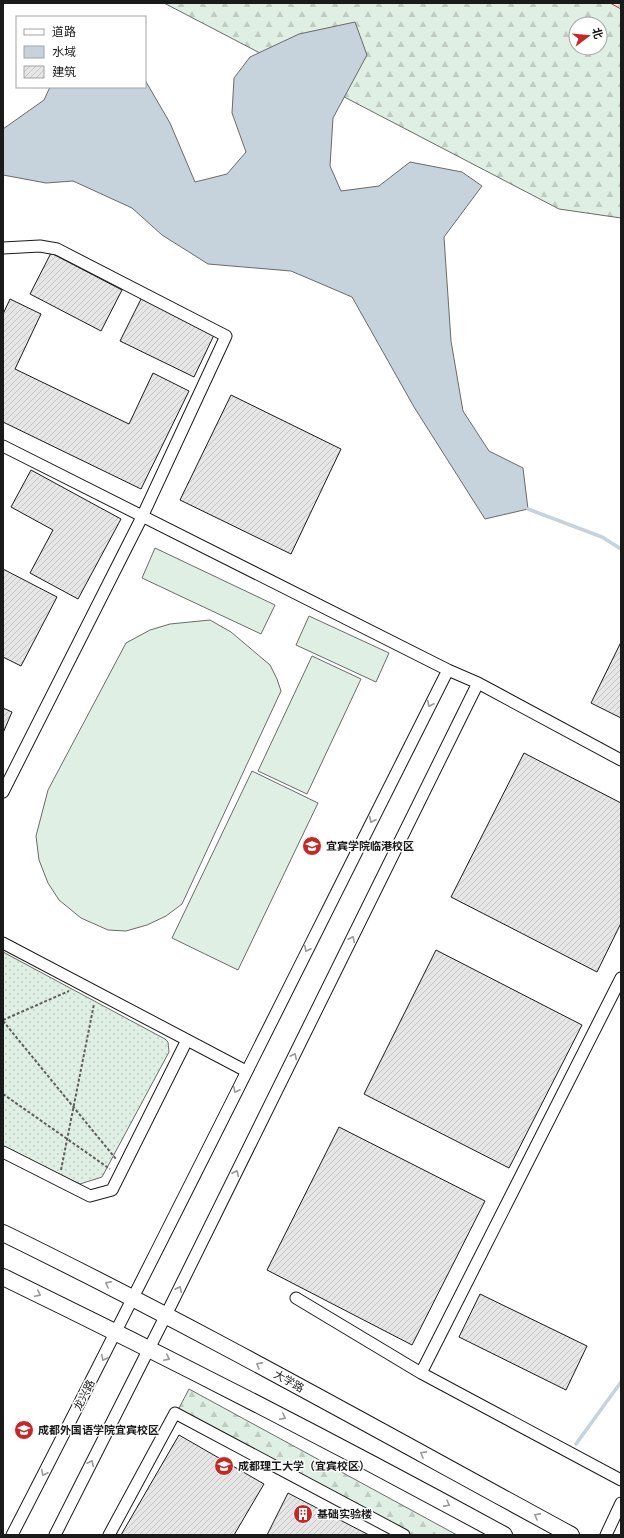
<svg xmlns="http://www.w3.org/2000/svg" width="624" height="1538" viewBox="0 0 624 1538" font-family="Montserrat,'Noto Sans SC',sans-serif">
<defs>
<pattern id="grass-dots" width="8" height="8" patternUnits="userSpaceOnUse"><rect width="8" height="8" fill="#e0efe3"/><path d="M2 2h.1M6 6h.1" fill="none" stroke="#c0ccc2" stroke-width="1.8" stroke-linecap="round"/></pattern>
<pattern id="forest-firs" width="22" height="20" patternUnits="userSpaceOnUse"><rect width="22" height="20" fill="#e0efe3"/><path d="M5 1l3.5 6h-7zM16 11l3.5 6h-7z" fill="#c0ccc2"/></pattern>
<pattern id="building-hatch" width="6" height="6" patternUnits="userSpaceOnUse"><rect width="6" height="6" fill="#e6e6e6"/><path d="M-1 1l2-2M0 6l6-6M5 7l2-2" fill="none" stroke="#c5c5c5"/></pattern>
</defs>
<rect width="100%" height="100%" fill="#fff"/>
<path fill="url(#grass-dots)" stroke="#6a6a6a" d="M3,952L165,1039L168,1042L169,1052L102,1177L80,1184L3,1148Z"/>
<path fill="url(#forest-firs)" stroke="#6a6a6a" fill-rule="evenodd" d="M164,3H621V218L559,209ZM576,24H600V48H576Z
M189,1389L457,1535H411L178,1410Z"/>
<path fill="#e0efe3" stroke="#6a6a6a" d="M155,548L275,605L261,634L142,578Z
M309,616L389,653L376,682L296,645Z
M210,620L231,632L270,665L277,679L281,691L182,904L166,916L147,925L126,931L108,930L81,918L59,900L48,883L39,860L36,836L48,790L126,643L150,630L170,624Z
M312,656L361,679L307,794L258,771Z
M252,771L318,803L238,970L172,938Z"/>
<path fill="#c6d2dc" stroke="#6a6a6a" d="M355,22L367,55L333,118L330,166L341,191L379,186L410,162L462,172L482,186L444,237L451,341L463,411L489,451L523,468L528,509L485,519L414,407L352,297L291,271L208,264L162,235L132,208L73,181L46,183L3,175V129L44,100L50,87H145V80L170,123L195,182L227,174L246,152L232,113L234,78L250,57L299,34Z"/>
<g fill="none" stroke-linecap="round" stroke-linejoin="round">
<path stroke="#c6d2dc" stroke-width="3.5" d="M528,509L602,537L621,549
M576,1444L621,1382"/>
</g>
<path fill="url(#building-hatch)" stroke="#1a1a1a" d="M51,253L122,290L101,331L30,294Z
M142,297L215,333L194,377L120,341Z
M10,299L41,314L15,369L129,424L153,373L189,391L141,489L3,422V314Z
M231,395L341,449L291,554L180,500Z
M31,470L121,519L78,599L30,573L53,530L11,507Z
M3,569L57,597L21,666L3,657Z
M621,642V718L591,703Z
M3,708L12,712L3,733Z
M524,753L621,803V923L597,972L451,897Z
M436,950L582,1025L509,1168L364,1094Z
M339,1127L485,1201L412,1345L267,1270Z
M480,1294L587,1346L566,1390L459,1337Z
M179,1435L264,1484L234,1535H121Z
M288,1493L369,1535H267Z"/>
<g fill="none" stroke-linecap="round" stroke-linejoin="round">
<defs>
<path id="minor" d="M3,248L40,246L57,249L226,336L142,517L3,792
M3,446L448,670L478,683L166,1315L55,1535
M478,683L621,760
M3,943L246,1071
M3,1152L90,1196L112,1190L187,1040
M296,1298L421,1373L621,1480
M421,1373L621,978
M12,1535C160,1248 303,958 448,670
M109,1535L175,1413L404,1535
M606,1535L621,1503"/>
<path id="secondary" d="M3,1233C196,1327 383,1433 571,1535
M3,1277C172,1359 339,1445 504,1535"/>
</defs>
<use href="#minor" stroke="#1a1a1a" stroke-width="13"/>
<use href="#secondary" stroke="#1a1a1a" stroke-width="18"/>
<path stroke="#5f5f5f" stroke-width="2" stroke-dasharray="3 2" stroke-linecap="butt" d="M3,1020L69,991
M3,1021L116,1159
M3,1094L110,1169
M61,1170L94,1004"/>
<use href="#minor" stroke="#fff" stroke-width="11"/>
<use href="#secondary" stroke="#fff" stroke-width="16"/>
<path stroke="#c62828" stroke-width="1" stroke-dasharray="14 3 2 3" stroke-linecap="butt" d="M610,3L621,9"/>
</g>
<defs><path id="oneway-chevron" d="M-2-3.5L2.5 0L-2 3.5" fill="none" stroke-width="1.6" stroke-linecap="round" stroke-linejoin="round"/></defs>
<g stroke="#989898">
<use href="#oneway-chevron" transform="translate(430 704) rotate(117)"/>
<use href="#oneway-chevron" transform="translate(372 820) rotate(117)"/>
<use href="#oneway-chevron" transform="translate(352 939) rotate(-64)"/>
<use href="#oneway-chevron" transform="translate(307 949) rotate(117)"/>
<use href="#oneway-chevron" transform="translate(294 1056) rotate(-64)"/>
<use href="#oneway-chevron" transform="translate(236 1090) rotate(116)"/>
<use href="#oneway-chevron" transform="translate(236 1173) rotate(-64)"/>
<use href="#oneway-chevron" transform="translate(108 1284) rotate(-153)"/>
<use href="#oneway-chevron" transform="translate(179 1289) rotate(-64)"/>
<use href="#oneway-chevron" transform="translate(38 1294) rotate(26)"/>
<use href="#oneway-chevron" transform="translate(104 1358) rotate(117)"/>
<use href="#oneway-chevron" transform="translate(167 1358) rotate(27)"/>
<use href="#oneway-chevron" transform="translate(259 1365) rotate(-151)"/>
<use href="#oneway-chevron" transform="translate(283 1417) rotate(27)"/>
<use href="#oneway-chevron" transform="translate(423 1454) rotate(-151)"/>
<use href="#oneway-chevron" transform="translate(91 1463) rotate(-63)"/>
<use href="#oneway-chevron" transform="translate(44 1473) rotate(117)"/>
<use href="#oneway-chevron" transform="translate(447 1504) rotate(29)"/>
<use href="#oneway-chevron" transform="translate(537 1516) rotate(-151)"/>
</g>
<defs>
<symbol id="university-disc" viewBox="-11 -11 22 22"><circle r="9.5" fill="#c62828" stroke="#fff"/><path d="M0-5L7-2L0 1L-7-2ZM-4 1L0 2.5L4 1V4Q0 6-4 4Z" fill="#fff"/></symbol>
<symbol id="building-disc" viewBox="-11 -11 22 22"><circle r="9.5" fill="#c62828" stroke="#fff"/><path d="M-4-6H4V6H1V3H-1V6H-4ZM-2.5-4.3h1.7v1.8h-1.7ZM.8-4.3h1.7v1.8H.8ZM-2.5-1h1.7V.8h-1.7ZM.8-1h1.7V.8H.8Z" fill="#fff"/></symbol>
</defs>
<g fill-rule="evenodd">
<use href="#university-disc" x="301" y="835" width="22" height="22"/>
<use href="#university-disc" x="13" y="1419" width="22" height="22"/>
<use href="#university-disc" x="213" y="1455" width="22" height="22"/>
<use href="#building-disc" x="292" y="1503" width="22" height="22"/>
</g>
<g text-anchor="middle" stroke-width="3" stroke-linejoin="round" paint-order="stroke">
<g font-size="11" font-weight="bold" fill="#1a1a1a" stroke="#fff" text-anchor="start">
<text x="326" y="850">宜宾学院临港校区</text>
<text x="38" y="1434">成都外国语学院宜宾校区</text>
<text x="238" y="1470">成都理工大学（宜宾校区）</text>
<text x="317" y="1518">基础实验楼</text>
</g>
<g font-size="11" fill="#1a1a1a" stroke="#fff">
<text transform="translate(289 1381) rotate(29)" y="4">大学路</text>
<text transform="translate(84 1395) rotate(-63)" y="4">龙兴路</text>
</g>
</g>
<rect width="624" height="1538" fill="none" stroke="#1a1a1a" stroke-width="8"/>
<rect x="16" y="16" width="130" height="72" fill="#ffffff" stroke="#a3a3a3"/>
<rect x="24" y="29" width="20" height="6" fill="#ffffff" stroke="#a3a3a3"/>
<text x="52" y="36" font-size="12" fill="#1a1a1a">道路</text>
<rect x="24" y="46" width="20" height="12" fill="#c6d2dc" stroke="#a3a3a3"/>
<text x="52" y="56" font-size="12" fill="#1a1a1a">水域</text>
<rect x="24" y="66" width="20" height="12" fill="url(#building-hatch)" stroke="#a3a3a3"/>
<text x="52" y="76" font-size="12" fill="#1a1a1a">建筑</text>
<g transform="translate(588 36) rotate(74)"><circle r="19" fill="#ffffff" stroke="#a3a3a3"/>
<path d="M0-3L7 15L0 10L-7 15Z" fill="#c62828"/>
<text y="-6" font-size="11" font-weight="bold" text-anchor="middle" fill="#1a1a1a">北</text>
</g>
</svg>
